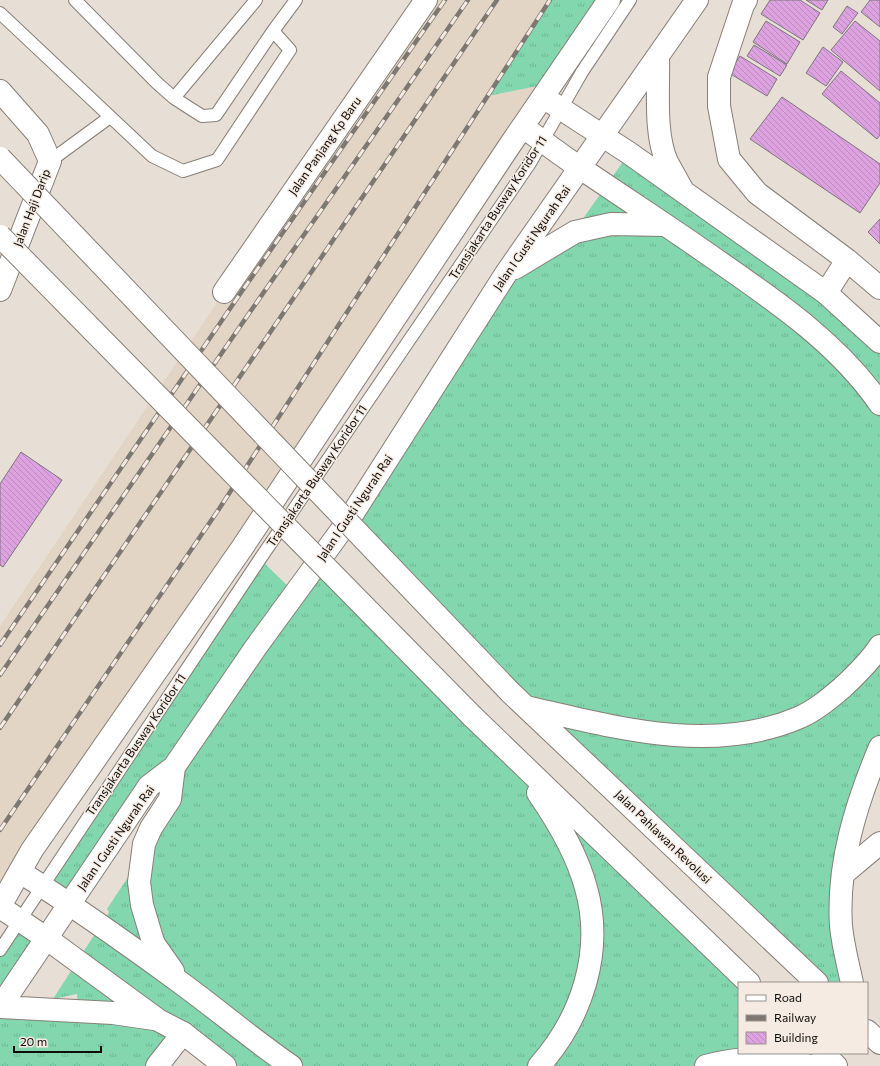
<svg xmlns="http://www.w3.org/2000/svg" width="880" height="1066" viewBox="0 0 880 1066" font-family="Commissioner,sans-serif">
<defs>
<pattern id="grass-tufts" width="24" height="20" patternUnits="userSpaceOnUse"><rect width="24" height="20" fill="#82d7ae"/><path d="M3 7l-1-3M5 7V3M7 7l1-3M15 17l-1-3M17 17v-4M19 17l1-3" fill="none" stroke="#6fb794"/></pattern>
<pattern id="building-back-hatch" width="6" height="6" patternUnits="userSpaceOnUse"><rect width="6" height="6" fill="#dda2e0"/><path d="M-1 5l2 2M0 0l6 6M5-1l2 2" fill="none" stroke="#bc8abf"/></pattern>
</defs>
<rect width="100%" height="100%" fill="#e7ded5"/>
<path fill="#e3d5c5" d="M425,0H549L488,96L552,83L0,906V626L224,292Z"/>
<path fill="url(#grass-tufts)" d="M549,0H609L552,83L488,96Z
M629,153L880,342V748L846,854L852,983H817L348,521L507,272L580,223Z
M260,559L296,594L319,561L739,983V1053H823L836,1066H225L183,1034L157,1066H0V1007L78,1012L77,994L53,999L109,912L107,909L132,871L139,884L174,767L70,903L43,886Z
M13,932L46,938L0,1007V950Z"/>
<path fill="url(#building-back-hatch)" stroke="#7d757d" d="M770,0H800L820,13L803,40L761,14Z
M806,0H828L822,10Z
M870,0H880V27L861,12Z
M847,6L858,13L842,34L833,27Z
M766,21L800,42L787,64L753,42Z
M855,21L880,41V91L831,50Z
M754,45L787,65L780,76L747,56Z
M823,47L843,62L826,86L806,73Z
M740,56L777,79L767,96L729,73Z
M841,71L880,103V135L877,139L822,94Z
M782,97L880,164V183L860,213L750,139Z
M880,219V244L868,232Z
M21,452L62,480L3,567L0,565V484Z"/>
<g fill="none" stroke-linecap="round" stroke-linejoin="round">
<defs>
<path id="lane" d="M75,0L157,83L174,98L202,116L216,115L273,31
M0,13L152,156L183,171L217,160L290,50L273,31L296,0
M174,98L256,0
M50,161L110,117
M0,950L260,559L530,163L582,72L630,0"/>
<path id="street" d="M746,0L743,5L719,77V106L729,159L757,193L847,260L880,288
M224,292L426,0
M826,293L847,260
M843,874L880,843
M157,1066L183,1033"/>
<path id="secondary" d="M0,91L38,134L50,161L0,290"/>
<path id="primary" d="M658,58C659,89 654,133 667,162C672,171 677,180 682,189
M543,97L629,153L826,293L880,342
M523,127C543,141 562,156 582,169C623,197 665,224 705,252C768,296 836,340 880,404
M515,268L575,232L611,224L665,225
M510,692L817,983
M526,707C614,727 711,755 798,718C815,711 830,698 843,687C857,674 870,661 880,646
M472,716L749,983
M538,793C558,822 577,854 586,888C604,951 582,1018 539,1066
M20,872C76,907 129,945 181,983C218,1010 253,1040 291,1066
M0,906L32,850L242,548L508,148L609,0
M0,907L46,938L158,1020L183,1033L225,1066
M173,971L154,944L151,935L142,905L139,882L144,844L151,828L170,799L174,767
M852,983C848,964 843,946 841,926C837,864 856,804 880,747
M0,1007L149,786L174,767L256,647L348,521L507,272L697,0
M0,1007L113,1013L154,1019
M867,1031L880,1043
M823,1053L836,1066
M706,1066C744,1056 774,1057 811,1066"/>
</defs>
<use href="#lane" stroke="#877f76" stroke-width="14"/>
<use href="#street" stroke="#877f76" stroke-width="24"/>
<use href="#secondary" stroke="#877f76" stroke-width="24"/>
<use href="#primary" stroke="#877f76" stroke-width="24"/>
<use href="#lane" stroke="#fff" stroke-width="12"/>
<use href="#street" stroke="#fff" stroke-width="22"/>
<use href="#secondary" stroke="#fff" stroke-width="22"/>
<use href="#primary" stroke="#fff" stroke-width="22"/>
<defs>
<path id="rail" d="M0,645L240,294L445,0
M0,675L250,312L468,0
M0,728L497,0
M0,830L219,509L550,0"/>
</defs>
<use href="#rail" stroke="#7e7872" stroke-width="4.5"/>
<use href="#rail" stroke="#f5ebe2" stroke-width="3" stroke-dasharray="9" stroke-linecap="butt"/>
<defs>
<path id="primary-bridge" d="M0,158L510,692
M0,236L472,716"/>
</defs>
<use href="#primary-bridge" stroke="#877f76" stroke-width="24" stroke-linecap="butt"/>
<use href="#primary-bridge" stroke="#fff" stroke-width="22"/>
</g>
<g text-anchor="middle" stroke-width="3" stroke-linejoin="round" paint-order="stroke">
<g font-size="12" fill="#0e0b08" stroke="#f5ebe2">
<text transform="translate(325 146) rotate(-55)" y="4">Jalan Panjang Kp Baru</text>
<text transform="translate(32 208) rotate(-69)" y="4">Jalan Haji Darip</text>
<text transform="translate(498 208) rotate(-57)" y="4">Transjakarta Busway Koridor 11</text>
<text transform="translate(532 238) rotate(-55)" y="4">Jalan I Gusti Ngurah Rai</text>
<text transform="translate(317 476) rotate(-56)" y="4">Transjakarta Busway Koridor 11</text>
<text transform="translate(355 508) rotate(-56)" y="4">Jalan I Gusti Ngurah Rai</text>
<text transform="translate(136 745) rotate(-56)" y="4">Transjakarta Busway Koridor 11</text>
<text transform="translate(663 837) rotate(44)" y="4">Jalan Pahlawan Revolusi</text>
<text transform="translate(116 838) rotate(-55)" y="4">Jalan I Gusti Ngurah Rai</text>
</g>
</g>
<rect x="738" y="982" width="130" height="72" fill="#f5ebe2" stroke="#99918b"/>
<rect x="746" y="995" width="20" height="6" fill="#ffffff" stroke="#99918b"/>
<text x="774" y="1002" font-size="12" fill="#0e0b08">Road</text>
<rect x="746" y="1015" width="20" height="6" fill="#7e7872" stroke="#99918b"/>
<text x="774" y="1022" font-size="12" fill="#0e0b08">Railway</text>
<rect x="746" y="1032" width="20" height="12" fill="url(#building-back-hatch)" stroke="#99918b"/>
<text x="774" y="1042" font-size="12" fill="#0e0b08">Building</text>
<path d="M14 1046v6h87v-6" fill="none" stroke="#0e0b08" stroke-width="2"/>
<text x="20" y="1046" font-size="12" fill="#0e0b08" stroke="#f5ebe2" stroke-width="3" paint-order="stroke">20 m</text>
</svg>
